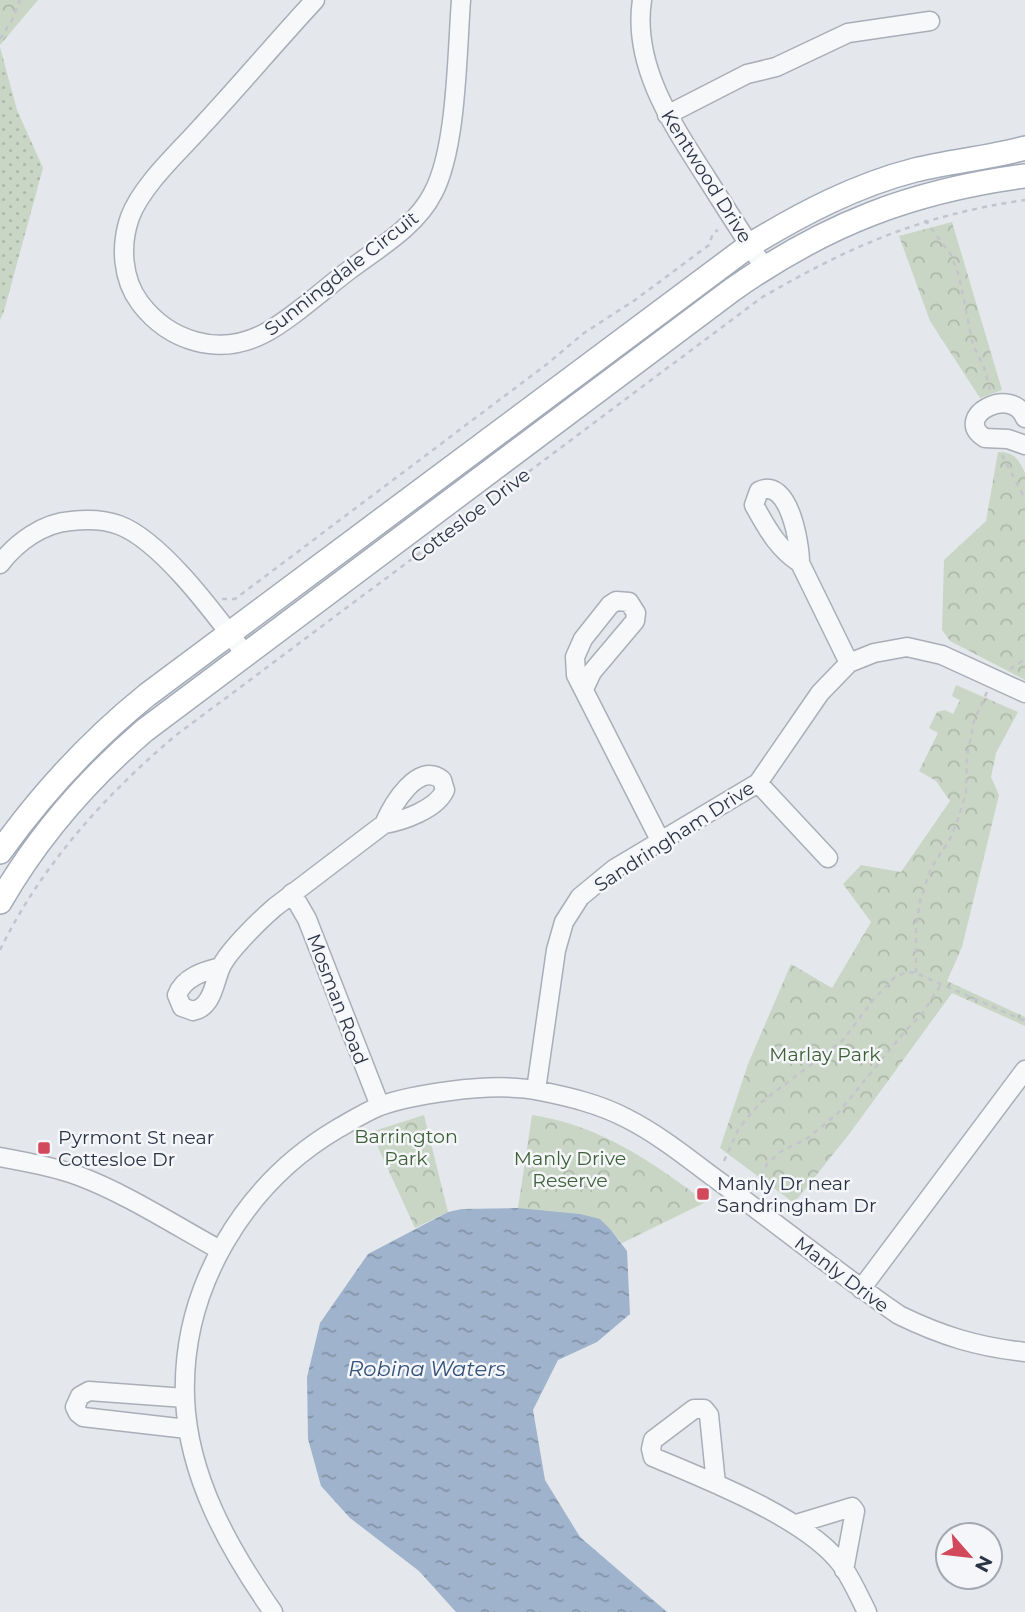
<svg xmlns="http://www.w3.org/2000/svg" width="1025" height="1612" viewBox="0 0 1025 1612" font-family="Montserrat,sans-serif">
<defs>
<pattern id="grass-dots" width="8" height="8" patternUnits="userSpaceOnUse" patternTransform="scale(1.75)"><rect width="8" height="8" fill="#c9d6c5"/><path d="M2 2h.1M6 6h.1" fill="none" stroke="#adb8ab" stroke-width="1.8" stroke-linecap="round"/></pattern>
<pattern id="park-crowns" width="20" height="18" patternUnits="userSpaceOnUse" patternTransform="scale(1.75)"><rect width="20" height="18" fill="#c9d6c5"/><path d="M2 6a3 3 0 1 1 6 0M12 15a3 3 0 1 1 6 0" fill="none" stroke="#adb8ab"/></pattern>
<pattern id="water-ripples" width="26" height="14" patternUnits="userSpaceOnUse" patternTransform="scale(1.75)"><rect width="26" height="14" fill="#9fb4cc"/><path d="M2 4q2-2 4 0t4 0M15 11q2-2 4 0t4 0" fill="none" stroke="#8293a7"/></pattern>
</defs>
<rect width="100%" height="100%" fill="#e4e7ec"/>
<path fill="url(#grass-dots)" d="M0,47L17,110L43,168L4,311L0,320Z"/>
<path fill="url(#park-crowns)" d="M0,0H38L0,45Z
M952,222L1002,390L980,398L930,321L899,236Z
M998,452C1014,452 1019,459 1025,473V680L950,641L942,630L944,560L986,521Z
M956,685L1018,712L996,753L991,777L999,795L962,947L947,981L1025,1017V1026L952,993L850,1133L794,1203L720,1148L748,1064L791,964L832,988L871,922L843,884L861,865L901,872L950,801L936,781L919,771L938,733L929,728L937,712L945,710L953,714L960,700L952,696Z
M424,1115L448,1212L415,1228L371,1132Z
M532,1115C600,1125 652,1162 706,1202L622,1243L611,1230L518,1208Z"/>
<path fill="url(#water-ripples)" d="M518,1208L580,1214L600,1219L611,1230L627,1251L630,1314L597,1342L558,1360L533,1410L545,1480L580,1537L667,1612H456L419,1571L350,1518L321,1486L308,1439L307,1377L320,1323L368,1254L448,1212L462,1209Z"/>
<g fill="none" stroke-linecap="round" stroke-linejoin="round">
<defs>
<path id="minor" d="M315,0C277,41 240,85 202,126C179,152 142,185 130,217C120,245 122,279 140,303C169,341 218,357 263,334C289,321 323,290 348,271C377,249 416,227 433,193C457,148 457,53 461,0
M642,0C632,66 673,125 706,177C725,207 744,237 764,267
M667,115L747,74L776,67L848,33L930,21
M1025,418C1012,384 951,417 985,438L1008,439L1025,445
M800,563C800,544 789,476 759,491L754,505C767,528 777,548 800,563L849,663
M0,564C17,542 43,523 71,521C88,519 103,519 119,525C162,541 217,617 245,654
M584,689L592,672L635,621L636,613L629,602L616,601L610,605L583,639L575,657L576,675L661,842
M758,783L828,858
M292,893L307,919L380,1106
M221,967C204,971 184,977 177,995L182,1007L193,1011C213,1007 214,982 221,967C228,951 261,919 275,907L384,824C403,821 437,809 445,790L442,780C418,760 392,806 384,824
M536,1090L556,950L564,922L580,897L614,869L758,783L820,693L849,663L874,653L907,647L942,655L1025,693
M0,1157C27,1162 54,1167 79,1176C125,1193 176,1226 220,1250
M861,1289L1025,1070
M185,1398L89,1391L80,1396L75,1407L78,1413L83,1417L187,1429
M716,1484L709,1415L704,1409H694L653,1440L651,1449L653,1457C707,1480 806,1518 841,1564C851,1578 859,1596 867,1612
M796,1524L852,1507L855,1511L844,1570
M273,1612C229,1549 188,1477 185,1398C181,1288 244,1184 337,1129C351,1121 365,1112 380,1106C402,1098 427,1094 450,1091C480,1087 511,1085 540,1091C570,1097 599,1104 626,1118C660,1135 690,1160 720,1182C780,1226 838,1273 899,1315C942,1336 978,1347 1025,1352"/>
<path id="major" d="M0,852C43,792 90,741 147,695L750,245C801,214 856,185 915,170C951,161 989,158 1025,148
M0,902C38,836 88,779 145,730L732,290C826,224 912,191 1025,176"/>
</defs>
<use href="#minor" stroke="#a9aeb7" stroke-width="21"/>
<use href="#major" stroke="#a3abb8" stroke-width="26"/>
<path stroke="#c2c5cb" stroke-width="2.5" stroke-dasharray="5 5" stroke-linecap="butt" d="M0,39L13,18L20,0
M925,220L951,255L959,276L973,345L984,367L990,390
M1002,455L1025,499
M222,599H235L547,364L584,333L635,300L709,245L713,233L718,230
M1010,669L1025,659
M0,950C41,866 104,796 175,736L761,298C850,246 922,215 1025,200
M916,973V928L920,901L931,868L950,839L957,822L966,793L967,756L974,721L987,692
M724,1161L739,1128L759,1104L842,1041L874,999L894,978L906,972L916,973L1025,1021
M756,1185L767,1164L780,1152L808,1138L838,1113L906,1030L922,1014L942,983"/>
<use href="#minor" stroke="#f7f8fa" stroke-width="18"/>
<use href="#major" stroke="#fff" stroke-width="23"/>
</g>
<g fill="#d1495b" stroke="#f4f6f9" stroke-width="2.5">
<rect x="37" y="1141" width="14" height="14" rx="3.5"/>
<rect x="696" y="1187" width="14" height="14" rx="3.5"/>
</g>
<g text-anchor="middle" stroke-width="5" stroke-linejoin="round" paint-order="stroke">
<g font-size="19" fill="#2b3445" stroke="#f4f6f9">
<text transform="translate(707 176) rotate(58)" y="7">Kentwood Drive</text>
<text transform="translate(341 273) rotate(-38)" y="7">Sunningdale Circuit</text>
<text transform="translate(470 515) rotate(-37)" y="7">Cottesloe Drive</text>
<text transform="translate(674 836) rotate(-33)" y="7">Sandringham Drive</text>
<text transform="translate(338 999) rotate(69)" y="7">Mosman Road</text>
<text transform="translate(842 1274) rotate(37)" y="7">Manly Drive</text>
</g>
<g font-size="19" fill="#3f6138" stroke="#f4f6f9">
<text x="825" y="1061">Marlay Park</text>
<text x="406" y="1143">Barrington<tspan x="406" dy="22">Park</tspan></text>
<text x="570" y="1165">Manly Drive<tspan x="570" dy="22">Reserve</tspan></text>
</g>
<g font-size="19" fill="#2b3445" stroke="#f4f6f9" text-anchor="start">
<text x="58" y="1144">Pyrmont St near<tspan x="58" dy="22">Cottesloe Dr</tspan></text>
<text x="717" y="1190">Manly Dr near<tspan x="717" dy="22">Sandringham Dr</tspan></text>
</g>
<g font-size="21" font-style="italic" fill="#34527a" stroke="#f4f6f9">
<text x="427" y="1376">Robina Waters</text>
</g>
</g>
<g transform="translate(969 1556) rotate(118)"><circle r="33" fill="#f4f6f9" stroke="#a4a8b1" stroke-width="2"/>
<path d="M0-5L12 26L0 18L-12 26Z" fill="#d1495b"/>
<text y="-10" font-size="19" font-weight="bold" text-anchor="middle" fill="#2b3445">N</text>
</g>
</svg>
